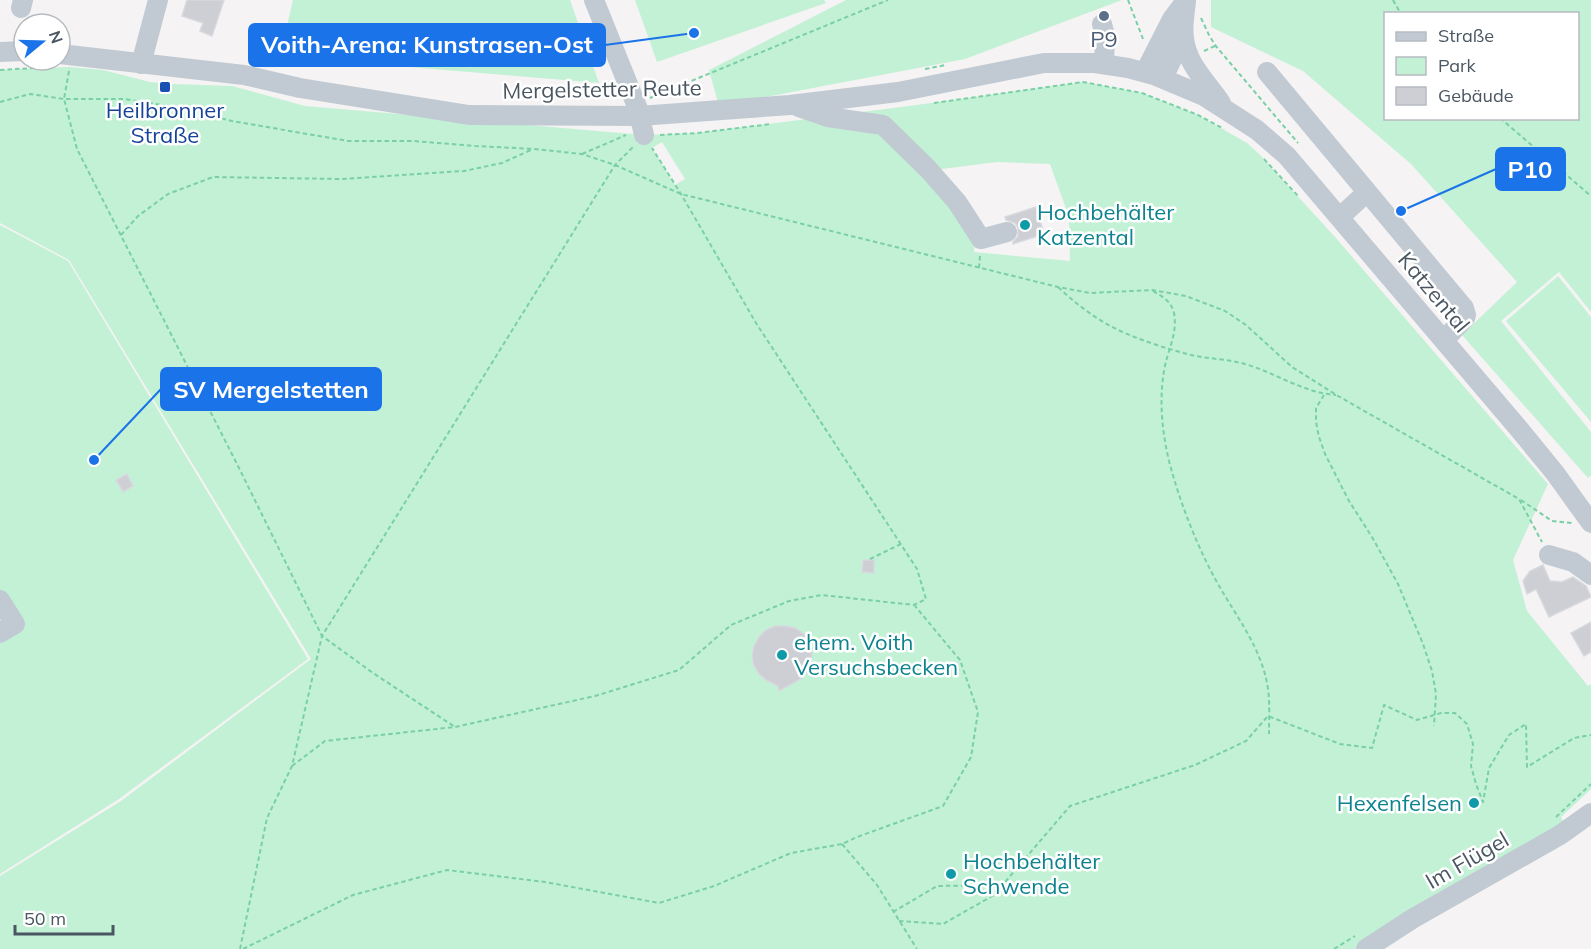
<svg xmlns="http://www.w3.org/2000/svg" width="1591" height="949" viewBox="0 0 1591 949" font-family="Mulish,sans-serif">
<rect width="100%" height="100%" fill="#f5f3f3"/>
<path fill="#c3f1d5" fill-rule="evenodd" d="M293,0H570L599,83L280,56Z
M635,0H824L826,3L657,62Z
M846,0H1122L965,59L719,106L709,70Z
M1211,0H1591V312L1559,272L1501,321L1591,432V475L1588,478L1462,335L1517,282L1411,164L1303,71L1211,27ZM1386,14H1578V118H1386Z
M70,67L103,70L150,82L172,84L232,86L305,106L644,135L697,133L909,106L1083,82L1142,93L1198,115L1247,143L1260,155L1335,237L1548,484L1513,560L1527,611L1588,686L1591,684V789L1561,817L1566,826L1443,895L1355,949H0V876L121,801L311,659L69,260L0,223V70ZM662,142L685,179L675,185L652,148ZM997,162L1050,164L1069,217L1070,261L974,252L975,227L934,170Z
M0,225L68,261L308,659L119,799L0,874Z
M1558,276L1591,317V422L1506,321Z"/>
<path fill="#cdcfd5" stroke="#d7d9de" stroke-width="1.5" d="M187,0H224L212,36L200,31L203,23L182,16Z
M1036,207L1044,234L1013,244V242L1018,236V228L1015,223L1006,220L1005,217Z
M127,474L133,486L123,492L116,480Z
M863,560H874V573L862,572Z
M1543,565L1550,581L1562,582L1573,577L1586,586L1591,597L1549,617L1536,589L1527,594L1523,581L1530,571Z
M1591,622V652L1584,656L1571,633Z
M775,626H786L795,628L804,634L810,643L812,653L811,663L807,672L801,679L779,691L778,686L766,680L759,674L754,666L752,656L754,646L759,637L766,630Z"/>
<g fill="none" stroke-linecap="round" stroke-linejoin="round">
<path stroke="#7ad0a6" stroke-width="2" stroke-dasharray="4.5 3" stroke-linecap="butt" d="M1128,0L1143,39
M1393,0L1401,14
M1201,18L1209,35L1215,45L1298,143
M1204,51L1215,46
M925,69L946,65
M0,70L51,67
M69,71L64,99L77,149L239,468L322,636L373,673L455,727
M650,98L888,0
M0,102L30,94L64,99H124L181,108L232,121L348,141H414L475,146L534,149L582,154L615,165L681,194L1058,287L1090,293L1152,290L1186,296L1225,311L1246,325L1292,367L1338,396L1519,499L1542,542
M934,103L1083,82L1142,93L1198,115L1224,129
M1500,118L1591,196
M660,135L697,133L771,124
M582,154L626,135
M1264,159L1299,197
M121,235L138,216L168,194L213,177L341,179L464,171L502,163L531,150
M979,268L980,256
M1058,287C1073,301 1088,313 1105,323C1129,337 1164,348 1191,355C1209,359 1228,359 1245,364C1276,373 1304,393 1336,395
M1153,291C1163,297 1171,301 1174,313C1178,334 1167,351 1164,371C1159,401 1162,431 1169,461C1179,499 1193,536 1211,571C1230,609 1262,645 1268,689C1270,703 1269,720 1269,734
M1324,395L1316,408V422L1319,437L1325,454L1349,501L1372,537L1398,584L1423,644L1432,671L1436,694L1434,726
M1521,500L1552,521L1572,523
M870,559L901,544
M292,766L325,741L455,727L595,696L679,670L731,625L789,601L822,595L914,605L926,599L917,569L756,323L681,194L652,148
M1556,817L1591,784
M842,844L877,885L917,949
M893,912L937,886L1003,885
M899,921L943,924L994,895L1070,806L1195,765L1246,741L1268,716L1340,744L1372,748L1384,705L1417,720L1441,713H1455L1467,724L1473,744L1471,766L1476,784L1483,802L1489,768L1509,735L1526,724L1527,767L1574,738L1591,735
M240,949L267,818L292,766L322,636L615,165L634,146
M243,949L353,895L447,870L545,882L659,903L714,886L791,853L842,844L857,837L943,806L971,757L978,712L960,660L915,606
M1334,949L1355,936"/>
<path stroke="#c1cad2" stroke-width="20" d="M594,0L638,109L644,135
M1186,1C1185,13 1182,26 1184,38C1187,65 1207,82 1221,103
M21,8L23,0
M1102,24L1105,36L1104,64
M0,52L24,51
M60,54L244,75L300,88L469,115L639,116L790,105L898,92L1044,63H1095L1128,68L1154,75L1204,96L1257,130L1287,156L1519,429L1555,473L1591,523
M141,64L158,0
M1145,72L1172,19L1185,2
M1267,72L1464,308L1466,315L1465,318L1444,340
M1163,78L1183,36
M799,107L828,117L883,125L928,169L957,202L981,239L1007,232
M1340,217L1366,193
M1549,555L1573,562L1591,575
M0,600L15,624L0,633
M1366,949L1412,919L1560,835L1591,813"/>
</g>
<circle fill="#5c6f8a" stroke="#fff" stroke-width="2" cx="1104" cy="16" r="6"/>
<rect fill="#1a4fb4" stroke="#fff" stroke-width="2" x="159" y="81" width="12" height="12" rx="3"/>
<g fill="#0f9aa8" stroke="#fff" stroke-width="2">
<circle cx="1025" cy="225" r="6"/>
<circle cx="782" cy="655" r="6"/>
<circle cx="1474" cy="803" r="6"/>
<circle cx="951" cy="874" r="6"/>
</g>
<g text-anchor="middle" stroke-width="5" stroke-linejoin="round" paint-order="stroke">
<g font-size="22" fill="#4e5e75" stroke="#fff">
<text x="1104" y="47">P9</text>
</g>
<g font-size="22" fill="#4a5661" stroke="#fff">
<text transform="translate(602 89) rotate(-1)" y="8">Mergelstetter Reute</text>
<text transform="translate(1434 292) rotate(50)" y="8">Katzental</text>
<text transform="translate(1467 860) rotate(-30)" y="8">Im Flügel</text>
</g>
<g font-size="22" fill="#164399" stroke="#fff">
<text x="165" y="118">Heilbronner<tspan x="165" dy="25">Straße</tspan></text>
</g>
<g font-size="22" fill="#0d838f" stroke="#fff" text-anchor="start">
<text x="1037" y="220">Hochbehälter<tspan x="1037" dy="25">Katzental</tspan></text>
<text x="794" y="650">ehem. Voith<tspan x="794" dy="25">Versuchsbecken</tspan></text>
<text x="1462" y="811" text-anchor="end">Hexenfelsen</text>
<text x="963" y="869">Hochbehälter<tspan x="963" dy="25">Schwende</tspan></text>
</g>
</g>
<path fill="none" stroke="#1a73e8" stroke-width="2" d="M694 33L605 45M1401 211L1496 169M94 460L161 389"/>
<g fill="#1a73e8" stroke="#fff" stroke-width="2">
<circle cx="694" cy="33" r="6"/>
<circle cx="1401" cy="211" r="6"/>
<circle cx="94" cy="460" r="6"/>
</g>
<g fill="#1a73e8" stroke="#1a73e8" stroke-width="2">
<rect x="249" y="24" width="356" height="42" rx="6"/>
<rect x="1496" y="148" width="69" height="42" rx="6"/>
<rect x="161" y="368" width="220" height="42" rx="6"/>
</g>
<g font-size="24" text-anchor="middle" font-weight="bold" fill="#fff">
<text x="427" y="53">Voith-Arena: Kunstrasen-Ost</text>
<text x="1530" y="178">P10</text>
<text x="271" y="398">SV Mergelstetten</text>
</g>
<rect x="1384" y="12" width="195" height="108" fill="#ffffff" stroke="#b7bbc0" stroke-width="1.5"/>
<rect x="1396" y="32" width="30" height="9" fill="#c1cad2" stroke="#b7bbc0" stroke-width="1.5"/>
<text x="1438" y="42" font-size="18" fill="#4a5661">Straße</text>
<rect x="1396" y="57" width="30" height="18" fill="#c3f1d5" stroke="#b7bbc0" stroke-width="1.5"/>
<text x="1438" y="72" font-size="18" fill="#4a5661">Park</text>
<rect x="1396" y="87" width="30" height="18" fill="#cdcfd5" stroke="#b7bbc0" stroke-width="1.5"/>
<text x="1438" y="102" font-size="18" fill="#4a5661">Gebäude</text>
<g transform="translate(42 42) rotate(71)"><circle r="28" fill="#ffffff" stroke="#b7bbc0" stroke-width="1.5"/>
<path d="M0-4.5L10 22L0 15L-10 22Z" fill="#1a73e8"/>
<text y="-9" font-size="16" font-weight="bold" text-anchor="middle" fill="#4a5661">N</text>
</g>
<path d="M15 925v9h98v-9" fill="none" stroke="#4a5661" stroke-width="3"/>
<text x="24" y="925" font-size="18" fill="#4a5661" stroke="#ffffff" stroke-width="4.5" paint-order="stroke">50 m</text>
</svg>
